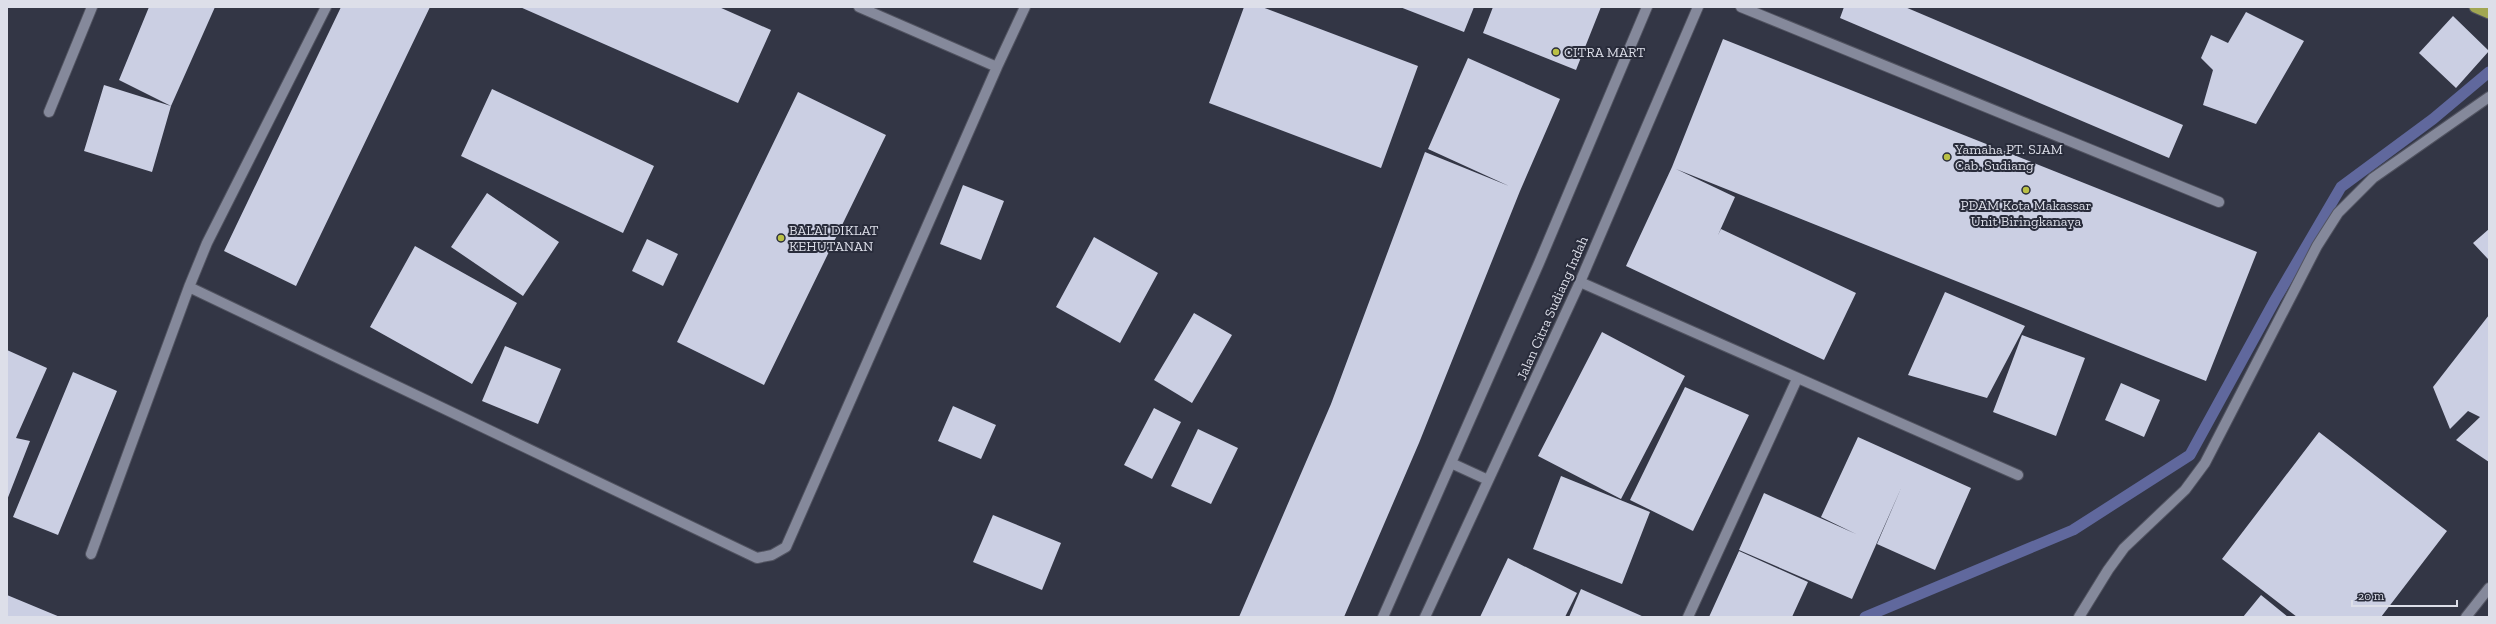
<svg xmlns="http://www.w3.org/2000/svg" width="2496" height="624" viewBox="0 0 2496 624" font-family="'Zilla Slab',serif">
<rect width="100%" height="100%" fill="#333645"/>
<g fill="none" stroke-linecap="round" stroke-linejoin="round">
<path stroke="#60689d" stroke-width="11" d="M1865,617L2073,530L2190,455L2275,300L2341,187L2433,119L2489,72"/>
</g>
<path fill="#cbcfe3" d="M149,7H215L171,106L119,80Z
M341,7H430L296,286L224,251Z
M520,7H719L771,30L738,103Z
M1244,7H1262L1418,66L1381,168L1209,103Z
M1400,7H1474L1464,32Z
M1493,7H1601L1576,70L1483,33Z
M1844,7H1905L2183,125L2169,158L1840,18Z
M2246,12L2304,41L2256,124L2203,105L2213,70L2201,58L2211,35L2228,43Z
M2453,16L2489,51L2456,88L2419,53Z
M1723,39L2257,252L2206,381L1676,169L1735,197L1718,235L1721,229L1856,293L1824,360L1626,266L1672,167Z
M1468,58L1560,99L1520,191L1419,443L1344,617H1239L1331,404L1425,152L1509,186L1428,149Z
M104,85L171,106L152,172L84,151Z
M492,89L654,166L623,233L461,156Z
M798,92L886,135L764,385L677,342Z
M963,185L1004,201L981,260L940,244Z
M487,193L559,242L523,296L451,247Z
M2489,229V258L2488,259L2473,243Z
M1094,237L1158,273L1120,343L1056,307Z
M647,239L678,254L663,286L632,271Z
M415,246L517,303L472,384L370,327Z
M1945,292L2025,326L1987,398L1908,375Z
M1194,313L1232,335L1192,403L1154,380Z
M2489,315V462L2456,440L2480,417L2468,411L2450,429L2433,387Z
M1602,332L1685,376L1621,499L1538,456Z
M2022,335L2085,358L2056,436L1993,412Z
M505,346L561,369L538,424L482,401Z
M7,350L47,368L16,438L30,441L7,500Z
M73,372L117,391L58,535L13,517Z
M2121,383L2160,400L2144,437L2105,420Z
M1685,387L1749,415L1693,531L1630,500Z
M953,406L996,425L981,459L938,441Z
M1154,408L1181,422L1152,479L1124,465Z
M1198,429L1238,448L1211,504L1171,486Z
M2319,432L2447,531L2381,617H2297L2222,559Z
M1858,437L1971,488L1935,570L1877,544L1902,486L1852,599L1739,550L1764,493L1856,534L1821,517Z
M1561,476L1650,512L1622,584L1533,549Z
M993,515L1061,543L1042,590L973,562Z
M1739,551L1808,582L1792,617H1709Z
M1508,558L1577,593L1565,617H1480Z
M1581,589L1644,617H1569Z
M7,595L60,617H7Z
M2261,595L2288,617H2243Z"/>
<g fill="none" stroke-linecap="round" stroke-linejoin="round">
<defs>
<path id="service" d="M326,7L207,243L189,287L757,558L772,555L786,547L997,67L1025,7
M859,7L997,67
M1741,7L2219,202
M91,554L189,287
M2079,617L2108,570L2124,548L2185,490L2205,463L2317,246L2338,213L2373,178L2489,97
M2466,617L2489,588"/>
<path id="minor" d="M49,112L92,7
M1580,282L2018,475
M1451,463L1488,480
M1383,617L1539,263L1647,7
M1425,617L1580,282L1698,7
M1688,617L1797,379"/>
<path id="trunk" d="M2475,7L2489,13"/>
</defs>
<use href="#service" stroke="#515360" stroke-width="12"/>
<use href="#minor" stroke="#515360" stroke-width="12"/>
<use href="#trunk" stroke="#515360" stroke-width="13"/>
<use href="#service" stroke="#85899b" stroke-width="10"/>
<use href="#minor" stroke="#85899b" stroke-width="10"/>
<use href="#trunk" stroke="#a1a652" stroke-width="11"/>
</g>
<g fill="#bac045" stroke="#292c3b" stroke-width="1.5">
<circle cx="1556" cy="52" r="4"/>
<circle cx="1947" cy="157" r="4"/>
<circle cx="2026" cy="190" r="4"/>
<circle cx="781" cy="238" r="4"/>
</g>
<g text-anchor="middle" stroke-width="4" stroke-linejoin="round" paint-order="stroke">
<g font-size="14" fill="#dddfe9" stroke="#292c3b" text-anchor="start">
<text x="1564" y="57">CITRA MART</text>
<text x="1955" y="154">Yamaha PT. SJAM<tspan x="1955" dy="16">Cab. Sudiang</tspan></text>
<text x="2026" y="210" text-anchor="middle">PDAM Kota Makassar<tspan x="2026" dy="16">Unit Biringkanaya</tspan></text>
<text x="789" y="235">BALAI DIKLAT<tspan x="789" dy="16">KEHUTANAN</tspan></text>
</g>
<g font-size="14" fill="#dddfe9" stroke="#292c3b">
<text transform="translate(1552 308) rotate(-66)" y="5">Jalan Citra Sudiang Indah</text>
</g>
</g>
<rect width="2496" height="624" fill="none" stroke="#dddfe9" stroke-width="16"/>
<path d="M2352 600v6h105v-6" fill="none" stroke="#dddfe9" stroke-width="2"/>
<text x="2358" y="600" font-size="12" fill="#dddfe9" stroke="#292c3b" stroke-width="3" paint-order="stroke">20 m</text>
</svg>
